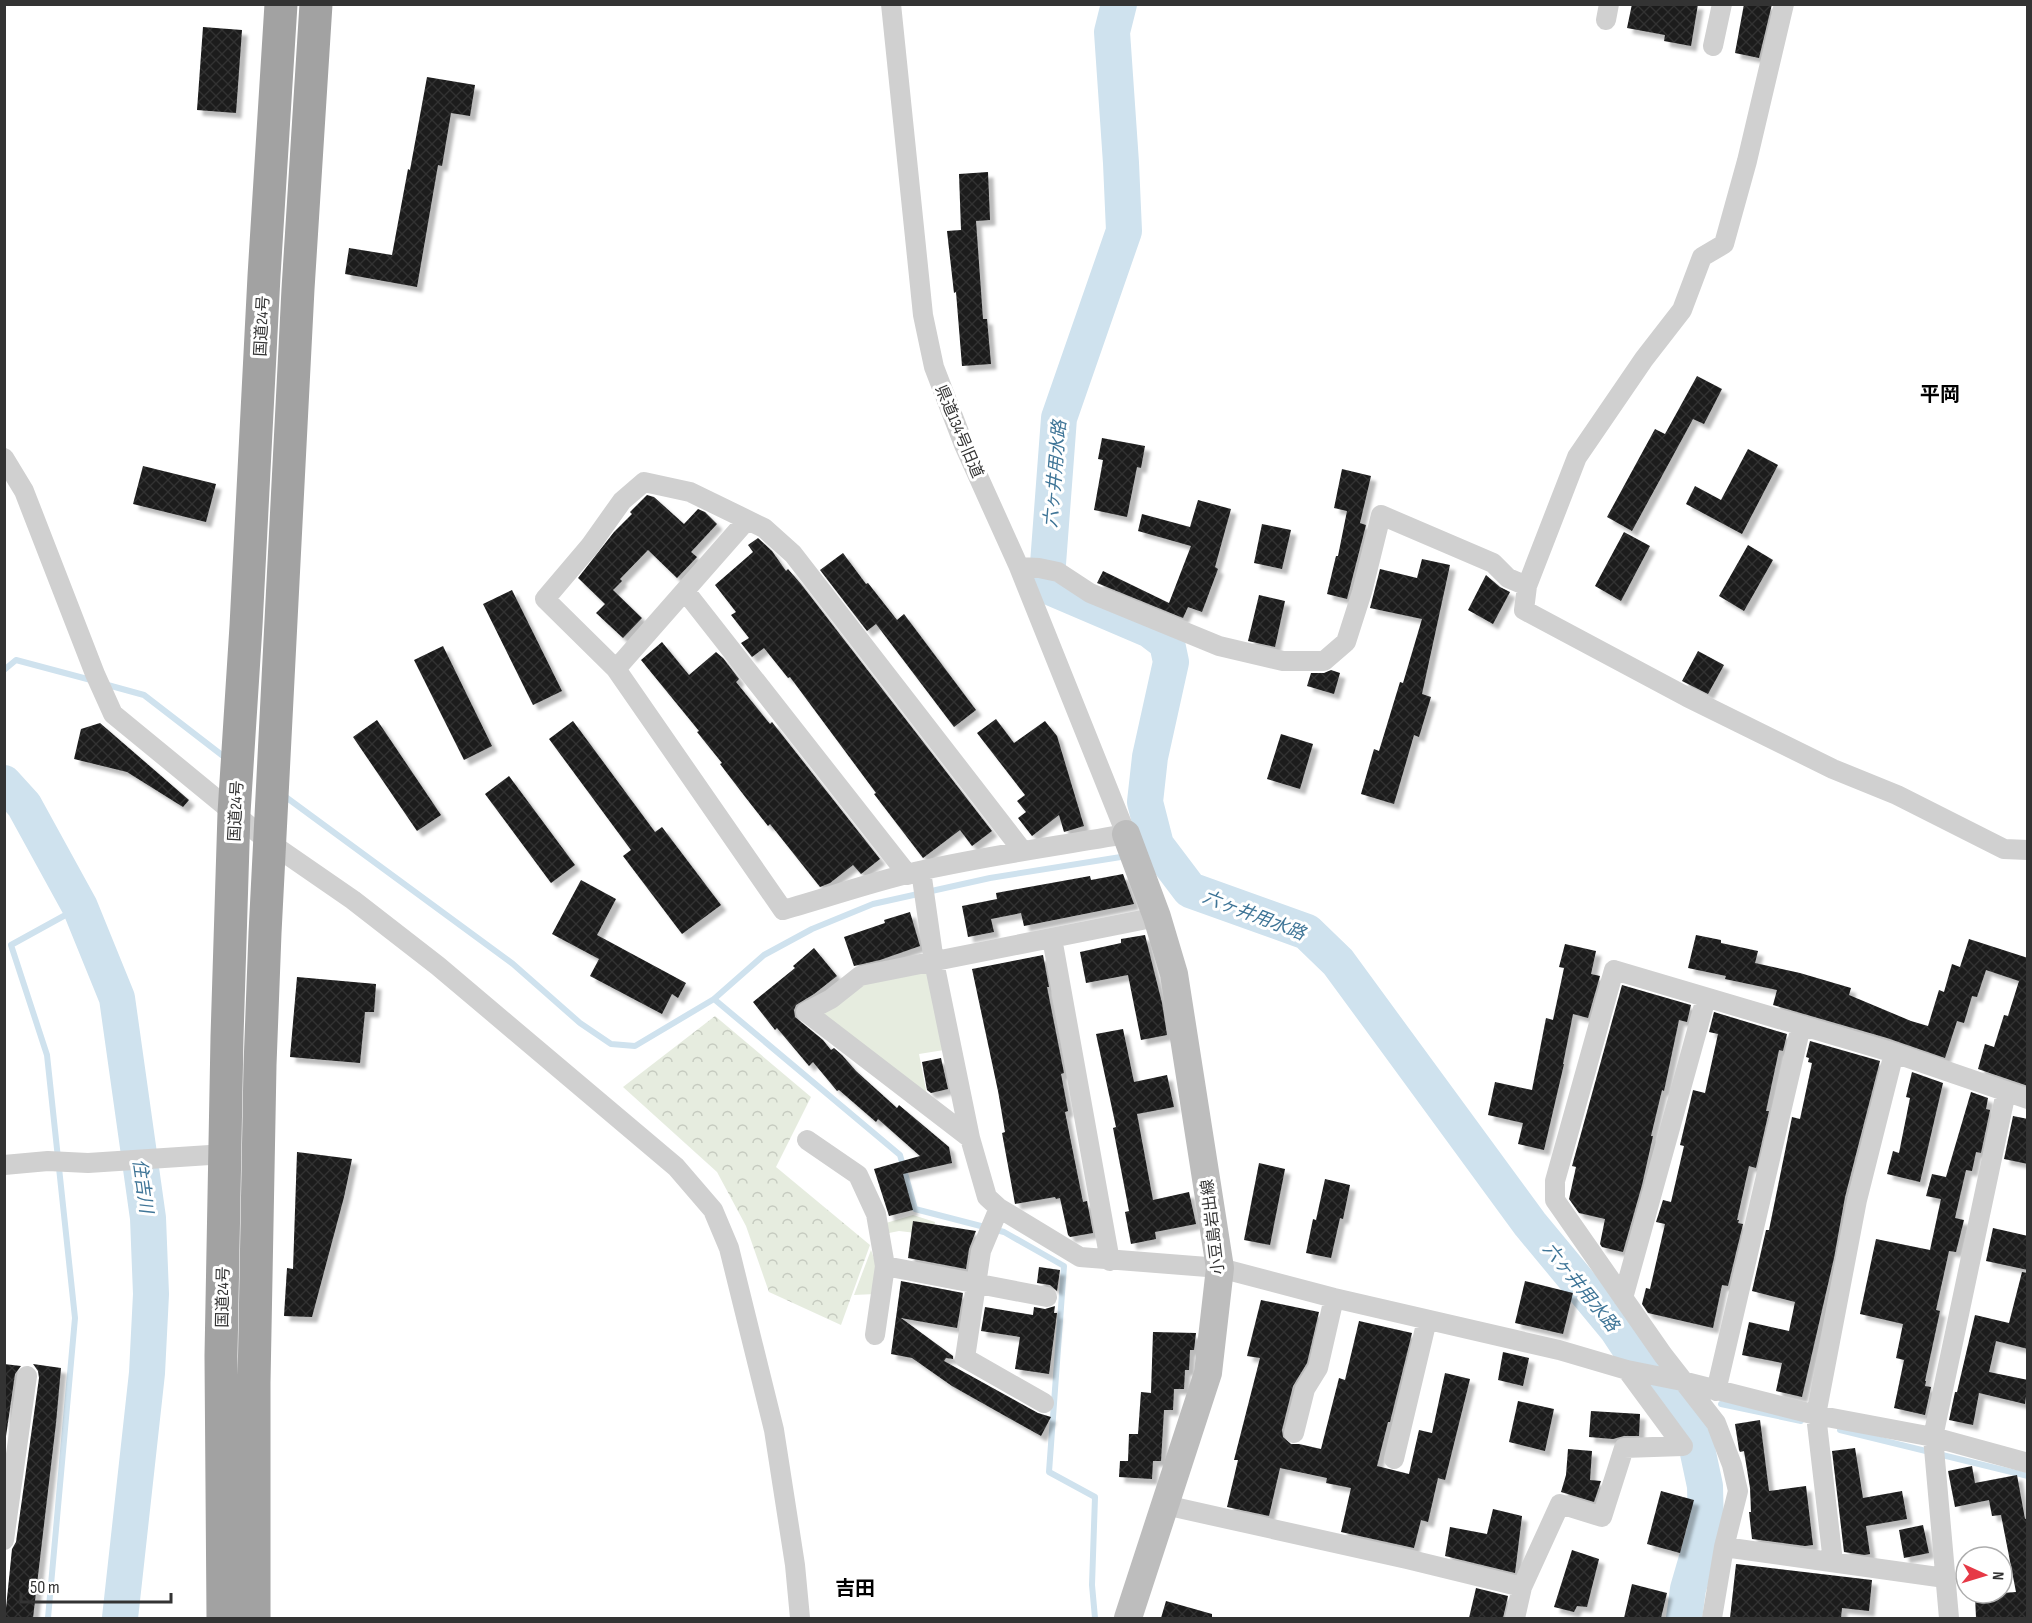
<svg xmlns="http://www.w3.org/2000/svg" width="2032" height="1623" viewBox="0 0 2032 1623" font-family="'Sofia Sans Condensed','Noto Sans JP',sans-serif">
<defs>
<pattern id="forest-crowns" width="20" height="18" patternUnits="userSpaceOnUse" patternTransform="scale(1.5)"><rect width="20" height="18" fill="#e6ecdf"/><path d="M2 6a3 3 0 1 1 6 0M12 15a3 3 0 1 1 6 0" fill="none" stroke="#c6cbc0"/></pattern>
<pattern id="building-cross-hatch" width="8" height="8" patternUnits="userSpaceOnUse" patternTransform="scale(1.5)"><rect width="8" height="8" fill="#1a1a1a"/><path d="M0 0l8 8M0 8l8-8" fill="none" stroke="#333"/></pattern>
<filter id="shadow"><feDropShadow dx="5.5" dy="5.5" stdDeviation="1.5" flood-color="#0004"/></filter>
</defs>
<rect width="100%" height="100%" fill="#fff"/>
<path fill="url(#forest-crowns)" d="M715,1016L811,1097L776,1167L870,1245L841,1325L769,1292L746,1226L717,1172L623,1087Z"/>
<path fill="#e6ecdf" d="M922,971L930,976L944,1050L919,1054L928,1100L822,1016L824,1008L864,983Z
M913,1215L935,1222L933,1235L899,1231L889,1233L886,1223Z
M871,1250L878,1270L875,1294L854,1295Z"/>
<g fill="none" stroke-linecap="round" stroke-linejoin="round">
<path stroke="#cfe2ee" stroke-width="6" d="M4,670L16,660L91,680
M104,684L144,695L227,759
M283,795L513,964L580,1023L611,1044L635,1046L714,999L764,955L812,929L873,904L990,878L1127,856
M1140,854L1160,850
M714,999L900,1155L915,1209L1004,1232L1064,1266L1049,1472L1095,1497L1092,1585L1095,1618
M1721,1404L1801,1421
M1840,1430L2028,1476
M48,1618L75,1318L47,1055L11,945L80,907"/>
<path stroke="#cfe2ee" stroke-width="36" d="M1119,4L1112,32L1121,163L1124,231L1059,418L1047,577L1054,589L1150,630L1167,643L1171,662L1150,757L1145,802L1156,845L1190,890L1307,932L1338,962L1530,1224L1617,1329L1662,1397L1695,1439L1705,1486L1706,1527L1688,1589L1684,1618
M4,783L24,805L80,907L117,998L148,1218L151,1294L147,1373L120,1618"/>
</g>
<path fill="url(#building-cross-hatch)" filter="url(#shadow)" d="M1632,4H1698L1691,46L1664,41L1665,35L1627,28Z
M1744,4H1772L1759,58L1735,53Z
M203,27L242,30L236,113L197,110Z
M427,77L475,85L470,116L451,113L442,166L438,165L417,287L345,274L349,248L392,255L408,169L410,170Z
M988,172L990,220L976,221L983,319H987L991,364L962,366L956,292L954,293L947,231L961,230L959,174Z
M1697,376L1722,389L1704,424L1693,419L1632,531L1607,517L1655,429L1665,434Z
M1102,438L1145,446L1141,468L1137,467L1127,517L1094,510L1103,460L1098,459Z
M1748,449L1778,465L1742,534L1686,504L1695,486L1721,500Z
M143,466L216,484L206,522L133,504Z
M1342,469L1371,476L1360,523L1366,525L1347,599L1327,594L1336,556H1338L1347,511L1334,508Z
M647,495L654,497L684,524L698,509L705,512L717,524L691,552L697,557L677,578L648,550L620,579L622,581L613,590L642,618L623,638L596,613L605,604L578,578L614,532L632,514L630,512Z
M1198,500L1231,509L1215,567L1218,569L1202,612L1188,607L1183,618L1097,583L1103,571L1169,603L1191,546L1138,531L1142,514L1190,527Z
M1262,524L1291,530L1282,569L1254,563Z
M1624,532L1650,546L1621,601L1595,586Z
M758,538L772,551L786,571L788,569L801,584L992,831L972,846L960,830L923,858L874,794L876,793L790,677L788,678L764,648L752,657L741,643L749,638L731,615L736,612L715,585L753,552L748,545Z
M1748,545L1773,560L1744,611L1719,596Z
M843,553L866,584L868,583L897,620L904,614L976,710L954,727L876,624L867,631L820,570Z
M1422,559L1450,565L1422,694L1431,697L1419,737L1414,735L1394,804L1361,794L1374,749L1379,751L1400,682L1403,683L1422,619L1370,608L1380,569L1417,578Z
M1486,575L1500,587L1510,592L1493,624L1468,610Z
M512,590L562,691L533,705L483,604Z
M1259,595L1285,601L1275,647L1248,641Z
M662,642L689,675L716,652L723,658L739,679L736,682L770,724L772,722L880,859L861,874L853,865L830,883L820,887L770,824L768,826L746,798L720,764L722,763L697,732L699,731L641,660Z
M443,646L492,746L464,760L414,660Z
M1698,651L1724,665L1708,694L1682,681Z
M1331,670L1340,673L1334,694L1307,686L1311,673H1324Z
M996,719L1014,743L1045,721L1057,736L1084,826L1064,832L1059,815L1032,836L1018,818L1026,812L1017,801L1025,795L977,733Z
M377,720L441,815L417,831L353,737Z
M573,721L655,832L662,827L721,905L682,934L623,856L631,850L549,739Z
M100,723L189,800L183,807L127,772L74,759L81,729Z
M1281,734L1313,744L1300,789L1267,779Z
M509,776L575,865L551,883L485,794Z
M1123,874L1134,904L1024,926L1021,913L991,919L994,932L968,937L962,906L997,899L996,893L1090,876L1091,880Z
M581,880L616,899L597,935L686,983L678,998L672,994L662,1014L590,976L599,959L552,934Z
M910,912L920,946L880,960L854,966L844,937L885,923L884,920Z
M1145,935L1162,1003L1167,1035L1141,1040L1128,975L1086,983L1080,952L1121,943V939Z
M1696,935L1721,940V943L1758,951L1755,963L1800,973L1851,988L1849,995L1911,1021L1928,1026L1939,990L1944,992L1952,964L1960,967L1969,939L2028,958V1086L1978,1069L1985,1044L1994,1047L2004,1015L2008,1016L2019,981L1986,970L1977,997L1972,996L1964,1023L1957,1021L1945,1058L1887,1038L1773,1005L1777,990L1725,979L1726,976L1688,968Z
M1565,944L1596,951L1591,974L1600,976L1588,1018L1573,1014L1563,1064H1564L1544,1150L1518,1144L1523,1123L1488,1115L1495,1082L1532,1090L1546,1018L1553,1020L1564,968L1559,967Z
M814,948L837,976L814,994L796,1005L794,1010L795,1017L823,1040L831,1050L834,1048L842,1055L856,1071L897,1108L899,1105L949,1147L952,1163L903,1174L913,1210L889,1216L874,1169L920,1156L878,1119L876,1122L839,1090L837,1091L813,1062L809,1066L777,1028L775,1030L753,1002L795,968L793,966Z
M1043,955L1049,987H1047L1064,1073L1061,1074L1068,1111L1065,1112L1083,1202L1087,1201L1093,1233L1070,1237L1068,1235L1060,1198L1056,1199L1055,1197L1015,1204L1002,1133L1005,1132L998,1091L972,969Z
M297,977L376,984L374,1012H365L360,1063L290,1057Z
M1622,985L1691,1005L1687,1022L1679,1020L1664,1091L1662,1090L1651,1136H1653L1642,1185L1623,1252L1602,1247L1600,1244L1605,1219L1579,1213L1569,1199L1576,1167L1572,1166Z
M1714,1012L1787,1034L1783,1051L1779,1050L1766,1111H1769L1756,1168L1749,1166L1737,1220H1739L1738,1223L1743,1224L1728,1286L1722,1285L1713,1328L1648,1313L1642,1304L1646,1288L1650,1289L1665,1224L1656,1222L1663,1200L1671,1202L1684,1146L1680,1145L1693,1090L1705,1093L1718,1034L1709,1032Z
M1123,1029L1134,1082L1167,1075L1174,1107L1137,1114L1153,1200L1189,1192L1196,1224L1155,1232L1156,1239L1131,1244L1125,1212L1129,1211L1113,1128L1116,1127L1096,1034Z
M1810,1041L1880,1061L1845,1197L1834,1258L1802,1397L1776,1391L1782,1363L1742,1355L1749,1322L1789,1331L1795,1302L1752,1291L1766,1230H1769L1792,1117L1800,1119L1812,1063L1808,1062L1809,1058L1806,1057Z
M941,1058L948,1089L931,1093L927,1090L922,1062Z
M1912,1072L1943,1083L1920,1182L1887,1174L1893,1151L1899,1153L1910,1098L1906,1097Z
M1971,1092L1988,1098L1986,1109L1990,1110L1981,1153L1976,1152L1972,1171L1966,1170L1955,1218L1964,1220L1956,1252L1949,1251L1936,1310L1940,1311L1925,1381H1926L1925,1386L1931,1387L1925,1415L1894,1408L1904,1360L1896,1358L1903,1324L1860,1314L1876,1239L1930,1250L1941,1199L1926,1196L1932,1174L1946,1177Z
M2013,1116L2028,1119V1164L2004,1159Z
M297,1152L352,1159L344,1197L312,1317L284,1316L287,1268L293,1269Z
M1259,1163L1285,1169L1270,1245L1244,1240Z
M1325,1179L1350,1185L1343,1219L1340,1218L1331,1258L1306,1253L1313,1219L1316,1220Z
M913,1221L976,1231L969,1249L966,1269L908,1258Z
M1993,1228L2028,1236V1270L1986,1261Z
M1039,1267L1060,1270L1057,1291L1050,1285L1037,1283Z
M2022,1272L2028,1273V1349L1996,1341L1989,1372L2028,1380L2025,1404L1979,1393L1973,1425L1949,1420L1955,1392H1957L1975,1315L2009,1323Z
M901,1281L963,1293L957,1328L901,1318L953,1356V1359L946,1358L944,1361L1038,1413L1051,1417L1041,1436L952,1386L912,1358L891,1354Z
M1525,1281L1573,1293L1563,1334L1515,1323Z
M1261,1300L1319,1312L1307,1363L1293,1386L1282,1430L1283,1437L1291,1444H1299L1321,1449L1339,1378L1345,1380L1359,1321L1412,1333L1390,1422H1388L1377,1466L1409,1474L1419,1430L1432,1433L1445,1373L1470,1379L1445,1480L1438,1478L1428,1522L1421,1520L1414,1548L1341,1532L1351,1488L1326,1483L1327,1478L1280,1468L1269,1516L1227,1507L1238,1460H1234L1260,1358L1247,1356Z
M1055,1306L1054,1313H1057L1049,1374L1015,1369L1020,1337L981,1331L985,1307L1033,1315L1034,1307L1045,1309Z
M1153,1332L1196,1333L1194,1350H1190L1189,1370H1185L1184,1389H1174L1173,1410H1164L1161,1461H1153L1152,1479L1119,1477L1120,1461H1128L1129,1434H1138L1141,1392L1151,1393Z
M1503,1352L1529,1358L1523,1386L1498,1380Z
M4,1364L21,1366L15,1374L4,1450Z
M33,1364L61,1368L56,1423L33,1618H5L12,1549L16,1542L39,1378L38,1371Z
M1518,1401L1554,1409L1545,1451L1509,1442Z
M1591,1411L1640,1414L1639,1436H1624L1613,1439L1589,1437Z
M1760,1420L1769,1491L1806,1486L1813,1545L1805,1546L1752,1539L1749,1512H1751L1750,1488L1744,1451L1740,1452L1739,1450L1735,1424Z
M1855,1448L1863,1498L1902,1491L1907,1519L1866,1526L1870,1554L1865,1555L1844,1552L1832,1451Z
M1568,1449L1592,1451L1590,1480L1601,1481L1594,1502L1561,1492L1566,1475Z
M1972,1466L1975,1483L2017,1475L2025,1519L2028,1518V1618H1976L1975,1595L2016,1592L2001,1515L1992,1516L1989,1500L1955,1507L1948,1471Z
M1661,1491L1694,1500L1680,1553L1647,1544Z
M1493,1509L1522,1516L1515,1573L1445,1556L1450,1527L1487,1534Z
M1923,1525L1929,1553L1904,1558L1899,1530Z
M1572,1550L1599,1559L1587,1607L1577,1606L1574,1612L1554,1607Z
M1736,1564L1872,1580L1869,1611L1842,1608L1841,1618H1730Z
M1632,1584L1667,1593L1661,1618H1624Z
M1476,1588L1508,1596L1503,1618H1469Z
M1166,1601L1212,1614V1618H1161Z"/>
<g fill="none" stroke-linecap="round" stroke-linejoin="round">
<path stroke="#d0d0d0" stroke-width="20" d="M891,4L923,315L934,367L964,445L1019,567L1126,834C1058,846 991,855 924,870C877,880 830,897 783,910L616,669L545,599L590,546L622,501L644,482L690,492L725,509L764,528L793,554L1022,850
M1784,4L1747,161L1724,244L1702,257L1682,310L1644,359L1577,457L1527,586L1524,610L1687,697L1833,769L1897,795L2004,849L2028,850
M1606,20L1609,4
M1713,46L1722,4
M4,458L24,491L95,674L113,714L269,842L353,900L438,966L676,1167L713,1210L729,1248L774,1430L795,1565L800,1618
M1019,567L1039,568L1058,572L1090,593L1219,646L1283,661H1324L1346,642L1362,592L1381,515L1493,563L1508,578L1527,586
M685,591L908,875
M616,669L747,520
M921,871L934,962L970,1138L987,1197L999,1208L1080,1257L1220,1268L1334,1298L1559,1350L1627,1370L1682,1381L1816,1415L1933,1437L2028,1463
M1052,938L1110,1261
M970,1138L806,1012L831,999L860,976L1157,917
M807,1140L858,1175L876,1214L885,1266L1047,1297
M4,1165L48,1161L88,1163L225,1154
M999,1208L981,1251L965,1358L1044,1403
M1623,1298L1706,998
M875,1335L885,1266
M1716,1391L1801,1026
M1294,1433L1305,1389L1318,1368L1334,1298
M1394,1459L1427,1320
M1165,1505L1407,1559L1522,1587
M4,1540L27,1376
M1724,1547L1945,1578
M1833,1562L1816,1415L1857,1200L1894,1053
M1515,1618L1522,1587L1560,1504L1602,1517L1624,1448L1683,1446L1627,1370
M1712,1618L1724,1547L1738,1491L1732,1465L1716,1423L1663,1355L1555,1200V1181L1614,970L1894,1053L2028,1099
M1949,1618L1933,1437L2006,1092"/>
<path stroke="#bdbdbd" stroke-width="28" d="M1126,834L1157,917L1174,974L1220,1268L1208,1373L1128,1618"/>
<path stroke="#a2a2a2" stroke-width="33" d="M223,1618L221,1356L227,1037L234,813L246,626L264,276L281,4
M254,1618V1383L260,1065L265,933L298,289L316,4"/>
</g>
<g text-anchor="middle" stroke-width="6" stroke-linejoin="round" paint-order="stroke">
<g font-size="16" fill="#333" stroke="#fff">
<text transform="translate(261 326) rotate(-87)" y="6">国道24号</text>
<text transform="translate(960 431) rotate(67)" y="6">県道134号旧道</text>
<text transform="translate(235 811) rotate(-87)" y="6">国道24号</text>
<text transform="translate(1212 1227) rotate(-97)" y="6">小豆島岩出線</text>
<text transform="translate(222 1297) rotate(-89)" y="6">国道24号</text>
</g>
<g font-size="18" font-style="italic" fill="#3f7597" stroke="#fff">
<text transform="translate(1055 474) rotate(-85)" y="6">六ヶ井用水路</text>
<text transform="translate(1254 915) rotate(21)" y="6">六ヶ井用水路</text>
<text transform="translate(143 1186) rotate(82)" y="6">住吉川</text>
<text transform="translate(1581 1287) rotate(51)" y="6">六ヶ井用水路</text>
</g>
<g font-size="20" font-weight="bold" fill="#000" stroke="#fff">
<text x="1940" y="401">平岡</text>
<text x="855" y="1595">吉田</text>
</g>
</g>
<rect width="2032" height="1623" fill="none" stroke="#333333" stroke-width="12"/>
<g transform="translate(1984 1575) rotate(94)"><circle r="28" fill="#ffffff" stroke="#adadad" stroke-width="1.5"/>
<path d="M0-4.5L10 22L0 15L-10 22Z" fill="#e63946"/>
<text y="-9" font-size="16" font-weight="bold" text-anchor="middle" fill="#333333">N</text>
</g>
<path d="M21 1593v9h150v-9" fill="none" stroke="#333333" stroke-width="3"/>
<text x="30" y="1593" font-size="18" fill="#333333" stroke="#ffffff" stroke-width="4.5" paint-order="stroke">50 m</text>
</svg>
